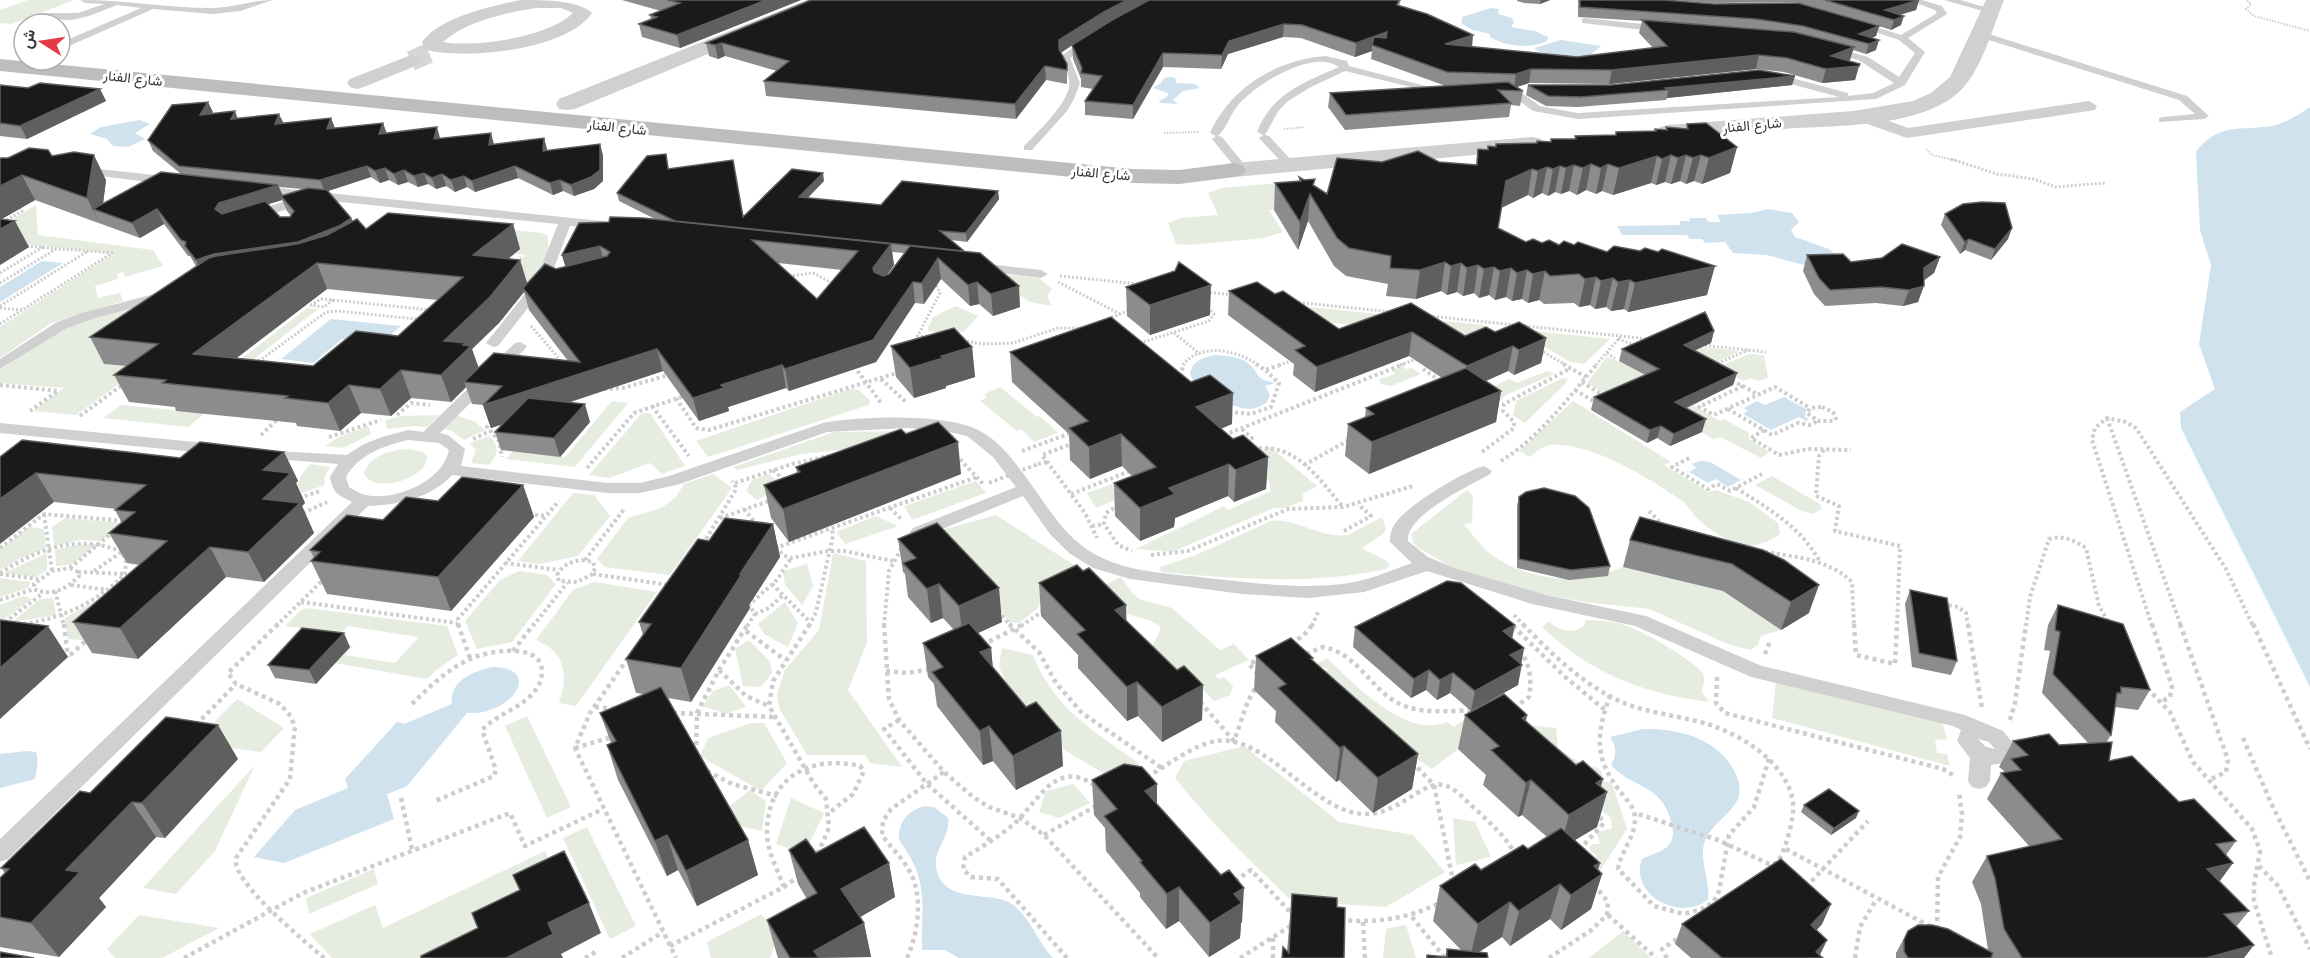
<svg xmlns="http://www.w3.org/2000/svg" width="2310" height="958" viewBox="0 0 2310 958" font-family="'Fira Sans',Vazirmatn,sans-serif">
<rect width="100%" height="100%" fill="#fff"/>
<path fill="#e6ecdf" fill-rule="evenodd" d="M28,0H74L12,24L0,23V10Z
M1301,181L1302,206L1269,210L1283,232L1264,238L1189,245L1176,244L1168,223L1181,218L1218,215L1208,193L1221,188Z
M36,205L38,235L153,250L163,266L125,277L123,272L117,274L118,279L95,286L98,298L120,293L123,301L51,323L0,358V327L114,253L0,242V226Z
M395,218L542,233L547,235C552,257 542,268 528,283H498L526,255L397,238L105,364L141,368L76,415L33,411L64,388L0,383V370L53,333L87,319L299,267Z
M987,273L1039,278L1052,289L1047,296L1052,306L1030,302Z
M956,306L978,316L964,332H929L928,328L933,317Z
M1309,307L1388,315L1350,325L1328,322Z
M307,308L318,309L240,370L228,369Z
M1444,321L1483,325L1502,337L1444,345Z
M1515,329L1610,339L1584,364L1570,362Z
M1677,345L1738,351V352L1710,365Z
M1749,354L1764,355L1768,378L1758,381L1752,378L1743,381L1718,367Z
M1607,357L1623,363L1671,391L1674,390L1698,403L1694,406L1720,421L1724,419L1749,433V439L1769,452L1761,458L1720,437L1714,439L1657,406L1614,399L1587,383Z
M1402,366L1406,369L1411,368L1421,374L1391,386L1381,384L1379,379L1395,374L1392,370Z
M1548,371L1554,374L1506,395L1496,405L1492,387L1509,379L1517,383Z
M1563,378L1568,379L1564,385L1525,423L1513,415L1516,401Z
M1000,387L1037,417L1040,416L1058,433L1034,442L1021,429L1017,431L980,401L987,397L984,394Z
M850,389L859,390L870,400L869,405L708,457L696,441Z
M612,401L628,403L575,467L506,459L513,451L565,457Z
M1573,401L1671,462L1664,465L1708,492L1716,490L1749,502L1778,523L1780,532L1778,536C1764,543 1754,549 1738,544C1726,540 1708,529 1699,520C1692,514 1689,506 1681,500C1649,478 1589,441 1550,445C1542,446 1536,452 1530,457L1519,451Z
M121,405L205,413L188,427L103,418Z
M642,413H650L685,466L662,474L650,463L609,478L589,475Z
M439,415L427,427L412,426L387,429L385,420L401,416Z
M454,415L474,421L485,430L464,440L452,431L441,428Z
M368,426L371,434L343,448L325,446L339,437Z
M923,431L858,448L801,454L737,470L733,467L834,432Z
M489,436C500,446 498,454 489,465L471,463L476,450L470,443Z
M1270,447L1317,486L1303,494V501L1285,508H1274L1172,552L1136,549L1224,506L1228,510L1271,491L1269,480L1249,467L1248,455Z
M408,449L423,452L427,456C429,479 371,495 364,473C370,455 391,450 408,449Z
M310,464L330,467L324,478L325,485L302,493L298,486L300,477Z
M1167,465L1172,476L1096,508L1087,493Z
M713,474L732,488L670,575L605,567L597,559L628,518L661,508L676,497L684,484Z
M769,474L784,486L757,500L746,491L752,480Z
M1772,476L1820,504L1822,509L1812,514L1802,511L1755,485Z
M976,481L986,493L912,520L904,506Z
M1467,490L1473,496L1472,523L1464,524C1472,534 1479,544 1488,552C1524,581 1583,587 1624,566L1723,591L1781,630L1761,636L1758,645L1750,650L1728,644L1649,609L1584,602L1506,587L1453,568L1417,547L1413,542L1411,534Z
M573,493L594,495L610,516L578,556L539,564L518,561Z
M996,515L1091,576L1043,598L1037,609L1019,623L1009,622L986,590L931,533Z
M876,516L898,526L845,544L836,532Z
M1382,517L1386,529L1383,534L1362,548C1371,555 1383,556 1390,565L1386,569C1312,585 1236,579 1161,572L1160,567L1196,555L1271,521C1295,517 1320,539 1348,535Z
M65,518L123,523L101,541L80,540L54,546L52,527Z
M29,527L44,529L46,548L19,559L0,570V549Z
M97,544L71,565L56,566L55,550L77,545Z
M47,553V570L36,577L4,573Z
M833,553L866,561L867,643L848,690L902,767L870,763L865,755H807L779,708L777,694L785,670L819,630Z
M807,564L813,586L802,605L785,585L783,571Z
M519,571L547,575L556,584L512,642L477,649L465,621L500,580Z
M1121,577L1132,593L1139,599L1172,608L1220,650L1234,644L1249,660L1215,675L1219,679L1224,677L1233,686L1230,695L1214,701L1188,674L1180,676L1150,651L1160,631V626L1151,621L1125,613L1103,586Z
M0,578L31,582L28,588L0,597Z
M153,580L83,640L68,639L65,618L106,595Z
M594,582L657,592L576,706L559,703C569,674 565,652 536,640L573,590Z
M23,596L32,599L0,622V605Z
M53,598L56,615L12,622L40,599Z
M785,602L798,623L788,647L764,634L758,624Z
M307,608L447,626L458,655L435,671L427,679L335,663L306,629L285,626L301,610ZM348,626L418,637V638L395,663L345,655L353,646L332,642Z
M1585,620C1599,620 1613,621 1627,626C1641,630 1697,662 1703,674C1706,680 1702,686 1702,692L1709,702C1645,694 1589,673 1542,627L1549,621C1558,631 1574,635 1585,625Z
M749,640L770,662L772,673L761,687L743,686L735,649Z
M1002,648L1033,655C1054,709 1095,732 1140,764L1113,779L1066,751L1027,711L1007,684L999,667Z
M1327,658C1353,683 1406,740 1447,722L1454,727L1465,719L1556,728L1558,748L1589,769L1595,766L1602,772L1603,781L1612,783L1627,829L1600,871L1585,865L1597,856L1590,850V846L1592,844H1600L1597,834L1598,832L1612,828L1611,818L1602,811L1589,806L1492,731L1458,749L1432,769L1385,738L1336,679L1329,678L1325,672L1328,670L1327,668L1313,666Z
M1776,682L1942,722L1947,739L1935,740L1937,753L1947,754L1950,766L1772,718Z
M729,685L746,707L726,714L703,706L713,691Z
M237,699L284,728L261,752L194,743Z
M527,716L571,807L547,818L505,726Z
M751,723H764L787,763L761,791L700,756L708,738Z
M1244,746L1339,822L1413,835L1445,872L1386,907L1292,901C1251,862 1211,823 1175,778L1184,761Z
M255,765L215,851L176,894L143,888Z
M1073,784L1090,803L1059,818L1039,812L1046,791Z
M750,790L766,801L762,831L731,824L726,809Z
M791,798L824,813L804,854L776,844Z
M1453,818L1475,822L1491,857L1456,865Z
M587,827L636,926L610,939L563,838Z
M545,851L561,889L468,958H332L310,934L375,905L383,928Z
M374,869L378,884L309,914L306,898Z
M761,914L778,936L770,958H711L707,942Z
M139,915L219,928L162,958H115L107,949Z
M1406,925L1416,958H1383L1386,929Z
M1623,931L1651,958H1589Z"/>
<path fill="#cfe2ee" d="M1491,8L1499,9L1498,14L1512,18L1514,22L1511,27L1535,31L1548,37L1547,41C1530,49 1507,47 1490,37V34L1473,30L1462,24V17Z
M1561,40L1601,46L1586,59L1540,52L1534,48Z
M1172,77L1177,79L1175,83L1195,84L1200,88L1183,91L1173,100L1178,104L1160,103L1159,101L1168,96V93L1153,88L1154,87L1161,83L1164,78Z
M2310,107V687L2181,428L2180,412L2215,389L2199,344L2211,265L2200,230L2196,152C2218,122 2240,131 2272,126C2284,124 2300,114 2310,107Z
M140,120L150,124L135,133L145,139L128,147L113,146L107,139L90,134L101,127Z
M1768,209L1792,213L1799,222L1791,230L1795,237L1829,249L1838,257L1808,266L1767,255L1733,253L1725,242L1705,243L1702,239H1690L1687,235H1622L1617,226L1680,225V221H1690L1689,218H1705L1709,222H1721L1717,215L1751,213Z
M42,261L63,263L0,302V287Z
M331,319L401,326L382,342L342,339L313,363L281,359Z
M1215,355C1226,356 1240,356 1249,364C1262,376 1253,378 1275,383L1265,386L1270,395L1267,402C1248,417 1228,404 1211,393C1202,387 1194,384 1190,374C1193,360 1202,358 1215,355Z
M1784,397L1806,409L1805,417L1809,419L1806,421L1799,417L1771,430L1743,414L1748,411L1744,408L1757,401L1765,405Z
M1700,461L1710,462L1741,480L1728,487L1716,479L1708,483L1689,472L1696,468L1692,464Z
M493,667C536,668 519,701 490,710C483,713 475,713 467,713L407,786L387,794L394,819L284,863L254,857L295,810L348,788L345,779L397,722L404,724L452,704C449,681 473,671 493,667Z
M1643,729C1679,728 1721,739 1736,775C1740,784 1741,792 1737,801C1727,819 1705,827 1703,850C1702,866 1710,883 1708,900C1680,921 1629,896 1642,859C1650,855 1661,852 1667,847C1673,841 1674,833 1672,825C1663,783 1634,790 1611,765C1617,754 1617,748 1610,737Z
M27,751L36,752C39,763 37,769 35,779L0,788V754Z
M925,806L934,807L948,818C951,836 933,850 936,867C942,903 983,892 1006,901C1028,910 1036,941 1053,958H959L945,950H922C921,902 930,882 899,840C898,822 908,810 925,806Z"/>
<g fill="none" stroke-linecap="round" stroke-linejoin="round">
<path stroke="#d6d6d6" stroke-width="20" stroke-dasharray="20 10" stroke-linecap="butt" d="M411,61L429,53"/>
<path stroke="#cdcdcd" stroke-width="2" stroke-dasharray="1.5 1.5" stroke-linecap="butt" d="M2247,0L2251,4L2246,9L2254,16L2310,31
M1284,129L1305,127
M1164,133L1199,132
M1926,149L1932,155L1958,161"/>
<path stroke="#cdcdcd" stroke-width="3" stroke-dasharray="2 2" stroke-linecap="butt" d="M1951,159L1997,174L2034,179L2055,187L2105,183
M0,224L22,211L19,206
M514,263L521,257
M0,273L43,247
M789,276L813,273L834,284
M1060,276L1139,284
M1058,282L1120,314
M0,283L56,249
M1206,292L1234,295
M321,299L333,300L324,307L311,305Z
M333,300L431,310
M1295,302L1392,312
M0,306L88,251
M0,308L23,310
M1429,316L1649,339
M1108,319L1129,310
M0,324L112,253L24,246
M531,326L562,362
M1174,333L1200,354
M917,336L929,337
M917,337L940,293L935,283
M1618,339L1637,346
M963,341L985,344L1013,343L1058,328H1084
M1140,343L1209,321L1214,314L1207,307
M1701,345L1766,352
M1540,350L1566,365
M1607,353L1615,358
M258,365L259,361L326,312L338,311L416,319L421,323L392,352L356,357L343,365
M1183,365C1200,342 1238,350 1258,365
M1279,365L1294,360
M1400,365L1417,359
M1596,365L1620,337
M1714,365L1748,350"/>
<path stroke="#cdcdcd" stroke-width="4" stroke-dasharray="3 3" stroke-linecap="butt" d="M258,364L266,368L327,375L345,364
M1256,364L1265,370L1283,364
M1563,364L1586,377
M1714,365L1717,364
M854,366L881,403
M1423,369L1440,381
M1180,376L1184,364
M881,379L906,402
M1732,380L1757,394
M1582,382L1604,396
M0,385L58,391L30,411
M1743,386L1699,407L1714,415L1775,387L1810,408
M604,389L623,388L669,375
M1575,390L1595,402
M676,398L696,428L709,430L900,372
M652,406L689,456
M1822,407L1833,412L1836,418L1834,421H1818L1807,413L1810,408Z
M1728,409L1772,435L1798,423L1809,425L1818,421
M1229,412L1251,414L1271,407L1279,383L1266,371
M397,415L411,403L430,405
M80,416L125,383
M2107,418L2181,626
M492,421L487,427L499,441L502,457
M1242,429L1252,438L1245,442
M1764,430L1751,438L1779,455L1807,449L1851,450
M261,435L279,418
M1224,435L1404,364
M329,437L381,420
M473,439L490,431
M1074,443L1042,455L1085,513L1097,538
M1253,449C1296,442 1318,478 1343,507
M1824,450L1819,456L1816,496L1839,506L1835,531L1900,546L1897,626
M1022,451L1071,433
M1482,452L1514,428V422L1503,411L1504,404L1571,368
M956,455L984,485
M1689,458L1672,467L1708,489L1717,484L1730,491L1762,474
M1501,461C1540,437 1568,398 1597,364
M1038,464L1047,462
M1304,465L1349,440
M587,468L634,413L684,396
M773,470L786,482
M735,483L792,464L829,456
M1736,488C1769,509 1801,527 1820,562
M1071,494L1133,470
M299,498L320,491
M1119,505L1106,513L1104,524L1118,545L1132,551
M890,508L902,520
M744,509L757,525
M1649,511L1663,525
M303,513L327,502
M44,514L52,571
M529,514L547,516
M720,518L772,500
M1092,526L1104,524
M1344,531L1371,516L1358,504
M703,544L735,491L736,487L732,481
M776,547L783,555L791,558L828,551H844L893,561
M0,548L44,514L125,521
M775,548L977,477
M1765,552C1796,557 1828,559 1852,582L1854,626
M1151,555L1188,551L1288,509L1343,507L1413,486
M582,560L593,562L595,568L593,574L577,582L559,581L557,575C563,565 571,561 582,560Z
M585,560L625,508
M505,563L559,570
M70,568L113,532
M70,568L78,572L79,576C67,589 51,597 34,589V584L52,571Z
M94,571L123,551
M78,572L126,574
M0,573C38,549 79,533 122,552L126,561L125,574C96,603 63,618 23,624
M0,574L38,579
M593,574L669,585
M772,584L810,622
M71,585L108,590
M55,591L64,626
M0,600L34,589
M301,602L457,623
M1943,604L1958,607L1966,613L1968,626
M998,611L1011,626
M755,614L769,608L783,595
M1514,615L1524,626
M0,626L42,594
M276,626L324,579
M458,626V619L559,501
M533,626L567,583
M747,626L755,614L749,605L777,580L791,558
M809,626L816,612L833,536L832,528
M884,626L889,571L902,547
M1021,626L1043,611
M1312,626L1318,612
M2026,626L2030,597L2049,539C2063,535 2074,540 2086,548L2099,606L2109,623
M2152,626L2092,440L2095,428L2107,418L2126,422L2136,428L2226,569L2253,626"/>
<path stroke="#cdcdcd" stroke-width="4.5" stroke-dasharray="4 4" stroke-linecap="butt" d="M64,624L68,657
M278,624L228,673L236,684L280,704L289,714L295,726L290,779L236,858C230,881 306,942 324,958
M458,624L470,658
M810,624L773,681L769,706L814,784L826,799L829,828L817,855
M884,624L889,699L899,720L944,772L973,797L989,807L1020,818L1044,835L1158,958
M1009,624L1039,652L1056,683L1082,713L1162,768
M1523,624C1551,654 1586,687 1624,703C1650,714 1685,716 1713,726C1745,737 1787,764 1793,802C1794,811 1792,820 1790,829C1787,841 1784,852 1777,863L1769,864L1718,840L1635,813
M1854,624L1856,655L1895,664L1897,624
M1968,624L1982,708
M2152,624L2172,687L2170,697L2161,702
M2180,624L2228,760L2226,772L2209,780
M2253,624L2310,749
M0,626L2,624
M1513,626L1564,676L1605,710
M746,631L785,660
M1291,644L1304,635L1313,624
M982,645L1024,624
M513,651L534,624
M1306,654L1323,647C1355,652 1370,687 1396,702C1419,715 1449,711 1474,710
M1765,654L1771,639
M63,656L68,657L88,639
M628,658L590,713L575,748L676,958
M719,670L746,696L769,706
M886,671L908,673L929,669
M1258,674L1249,664L1260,659
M1717,677L1716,703L1725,713L1943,769L1953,775
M2147,688L2170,712L2193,762L2252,829L2260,851L2254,885V901L2272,958
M1610,695C1597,733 1593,756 1619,790C1625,798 1634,806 1635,817C1636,836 1621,851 1618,869L1654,906L1684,914L1705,908L1714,901L1719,891L1729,835L1754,807L1769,759
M1200,702L1234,741L1248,701L1257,685
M412,704C429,687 448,669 470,659C487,651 541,641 542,671C542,679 539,686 534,692C520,709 497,714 482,730L496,770L494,776L433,802
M595,707L615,709
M1514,708L1529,697C1532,680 1530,666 1521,651
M673,713L776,717
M899,720L884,729L927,784L991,841
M2010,720L2015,703L2026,624
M196,725L236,684
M2243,738L2271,803L2310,881
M575,748L612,737
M696,753L697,713L719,670L748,624
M1412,762L1434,785L1453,881
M707,771L732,784L777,796
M1147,777C1166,766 1195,744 1216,741C1261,734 1305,799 1351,812C1393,824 1421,779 1444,785C1455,788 1464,799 1473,807C1489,822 1504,834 1515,854
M401,798L412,849
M1044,835L1096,806
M1786,849L1931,927
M1579,850L1604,823L1598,814
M2259,866L2278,886L2310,949
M1235,881L1251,870L1292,914
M784,887C777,869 766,849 767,829C769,775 813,755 860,766L864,771L853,794L829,813
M1806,887L1868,821
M1608,915L1656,958
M1412,917L1445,958
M1340,920C1377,923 1406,919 1440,903
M1363,922L1365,958
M1937,929L1938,877L1960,837L1962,814L1959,793
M1273,938V958
M670,946L784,887L799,876
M184,958L303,893L510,813L525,846L603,809
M585,958L597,951
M622,958L663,932
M907,958C918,934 923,898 911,874C904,859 891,848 882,835L883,821L891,809L944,772
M1067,958L998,879L971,877L963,869L965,857C982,847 1000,836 1015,823C1037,803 1056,758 1094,785
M1240,958L1292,925
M1549,958L1590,931L1607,915L1608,902L1595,886
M1667,958L1662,949L1680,937
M1855,958L1860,927L1876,900"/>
<path fill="#d0d0d0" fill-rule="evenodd" d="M80,0C125,0 168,8 212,8C233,8 252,0 273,0L240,11L213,14L153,9L60,50V43L141,8L117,5L89,16L71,20L42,19L37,16L42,13H78L104,4L85,3Z
M1908,0H1922L1942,6L1947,14L1908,38L1925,52L1905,85L1876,99L1578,119L1533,111L1511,95L1499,90L1504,87L1519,91L1540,106L1578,113L1839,97L1769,78V74L1773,73L1848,93V96L1873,93L1894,83L1860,61L1825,49L1830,46L1868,57L1899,77L1915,53L1899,40L1852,24L1857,21L1901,35L1937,13L1935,10Z
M1944,0H1960L1995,10L1990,13Z
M1585,18L1662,26L1667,29L1662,32L1582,23V19Z
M1979,31L2187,96L2209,116L2204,119L2159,122V118L2163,117L2195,114L2179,100L1976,36L1974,34Z
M1089,36L1097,38L1070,58L1080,83L1074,99L1067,111L1032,150H1024V146C1037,132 1074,99 1069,79C1068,71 1061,65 1060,57Z
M1326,56L1347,61L1349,66L1445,91L1440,94L1345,71L1311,87L1288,101L1279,110L1265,135L1269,136L1294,163V167H1286L1259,138L1263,135L1257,132C1271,94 1305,82 1339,67C1313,48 1257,84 1239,104C1230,114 1227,128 1218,136L1222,137L1248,169L1246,171H1238L1212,139L1216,136L1210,133C1231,87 1276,60 1326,56Z
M81,167L172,177L178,181L172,185L77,173L75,171Z
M260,186L602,221L608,225L602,229L570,226L549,281L498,346L493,347L486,343L536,280L558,224L311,199L309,202L257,219H249L247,216L249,213L298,197L256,193L254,190Z
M979,263L1041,270L1048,274L1041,278L974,270L972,267L974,264Z
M166,291L173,295L171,298L95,318L67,328L0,369V359L57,322L85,312Z
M520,342L527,346L525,349L440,433L448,435L465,449L461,466L608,483H640L669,476L823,423C858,416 949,413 980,431C995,439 1006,451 1016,464C1039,492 1056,527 1085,548C1120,573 1167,573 1207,578C1252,583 1298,589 1343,584C1367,581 1390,571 1412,563L1390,542C1390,533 1392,527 1397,521C1410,504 1464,471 1484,466L1492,471L1490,474C1470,486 1405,515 1408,541L1428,557L1454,568L1546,595L1646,616L1762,666L1965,715L2003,731L2016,747L2010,762L1991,765L1990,781L1986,787L1979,789L1972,787L1968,781L1970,758L1957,741L1961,730L1953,726L1751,677L1635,626L1532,604L1427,571L1364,592L1309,598L1242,594L1130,579L1093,568L1069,553L1050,534L1023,496L925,536H913L910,532L913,528L1016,487L993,457L967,436L945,431L908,428L827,432L680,484L640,493H608L452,475C431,498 398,505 368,506L8,859L0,862V839L352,502C337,494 334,495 330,477L338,464L263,458L257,456L255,453L257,450L347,455L362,445L382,437L408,430L423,432L515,343ZM408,440L439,443L449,450C444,480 395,502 366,495C360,494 354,490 349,487L346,477C359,454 384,446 408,440ZM1978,739L1989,742L1995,749L1986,747Z
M0,423L216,444L224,449L216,454L0,433Z"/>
<path fill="#d0d0d0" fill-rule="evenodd" d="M2089,101L2097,106L2095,110L1907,138L1856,120L1854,116L1862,111L1908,128Z"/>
<path fill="#d0d0d0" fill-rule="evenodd" d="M521,0C544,0 578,0 592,13C567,50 467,60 426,50L422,42C440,17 492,6 521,0ZM536,8H561L573,13C548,37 476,48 443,42C467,21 505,13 536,8Z
M807,0H832L829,4L575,109L567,110L559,109L556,104L559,99Z
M411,55L418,57L421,61L418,65L364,87L357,89L350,87L347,83L350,79Z"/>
<path fill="#d0d0d0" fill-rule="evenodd" d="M1986,0H2004C1992,29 1983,67 1961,90C1922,129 1833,125 1782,129C1744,132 1706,136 1668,139L1660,137L1657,132L1660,127L1668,125L1853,111L1913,101L1931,93L1950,77Z
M1533,137L1541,139L1544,144L1541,149L1234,177L1226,175L1222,170L1226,165L1234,163Z"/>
<path fill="#bdbdbd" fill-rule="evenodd" d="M0,59L1133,169L1179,170L1234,163L1242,165L1246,170L1242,175L1234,177L1179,184L1133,183L0,71Z"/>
<path stroke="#cdcdcd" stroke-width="4" stroke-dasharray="3 3" stroke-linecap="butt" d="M989,483L1038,464"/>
</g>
<path fill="#8c8c8c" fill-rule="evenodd" d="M622,0H801L680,48L642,37L639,24L651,20L650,15L661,11Z
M811,0H1401L1399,5L1472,47L1577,57L1653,48L1639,33L1642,21L1578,17V0H1664L1836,14L1796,2L1712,3L1670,0H1919L1916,10L1900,15L1901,25L1891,30L1879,26L1876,36L1871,38L1876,50L1866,54L1853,50L1849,61L1859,66L1855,80L1822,83L1784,72L1756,69L1609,84L1529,83L1516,87L1523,91L1520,106L1511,105L1509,117L1345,130L1328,107L1330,93L1446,86L1371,59L1372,51L1355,57L1301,38L1283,37L1228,54L1221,69L1163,67L1133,119L1085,115V101L1093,89L1081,87V79L1073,59L1072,45L1077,42L1061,53L1067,64V84L1046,80L1016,119L766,96L764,81L777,71L725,56L718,59L709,56L706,43Z
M1517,0H1550L1540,4L1524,3L1517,1Z
M1795,76L1792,85L1667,98L1666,100L1578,107L1546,106L1526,95L1528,85H1611Z
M0,85L28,88L100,89L106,101L27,139L0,136Z
M213,112L212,114L238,118L283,123L331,118L335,128L383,123L386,133L494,144L544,138L547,150L603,155V181L594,189L574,196L563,191L553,195L518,178L475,192L467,187L455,192L446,186L436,189L428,184L418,187L408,182L398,185L389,180L380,183L371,177L328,191L351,218L353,221L366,229L513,224L520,249L508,259L520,260L527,283L556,269L566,267L562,255L609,222L657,220L619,201L617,193L666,154L669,169L743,216L824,181L808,198L881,205L998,191L999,199L967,242L951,240L1020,307L993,316L979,304L970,306L941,279L924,304L915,303L876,362L789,391L786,388L728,407L729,411L699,421L663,371L568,403L590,422L560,457L501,450L495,432L503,424L491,428L483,405L472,404L466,387L451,402L411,398L391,416L361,413L340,431L297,426L296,423L176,411L175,407L129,402L114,375L126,366L104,364L90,337L196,266L190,256H188L164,224L140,238L35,200L2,219L29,247L0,265V158H8L52,156L106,180L103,204L181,174L153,151L148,140ZM279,187L302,189L283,196ZM282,200L287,211L291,216L290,217H280L268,204ZM892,252L904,253L889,274L887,275L894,265ZM778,263L842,270L817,299ZM327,289L438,300L398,336L313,366L237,358ZM524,292L529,310L568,361L479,368L472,349L499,323Z
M1687,124L1737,147L1730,173L1702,184L1694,181L1686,184L1680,181L1671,184L1665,182L1656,185L1651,183L1613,195L1602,191L1596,194L1586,190L1577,195L1569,191L1561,194L1555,192L1548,196L1542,193L1533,198L1528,195L1501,208L1498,228L1526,242L1559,245L1707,295L1628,312L1624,309L1611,311L1606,307L1595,309L1590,305L1579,307L1574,303L1544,304L1539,300L1528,303L1522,299L1512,301L1506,297L1495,300L1489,295L1479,298L1474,293L1463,296L1457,292L1447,295L1441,291L1416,299L1386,296L1388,284L1346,276L1334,266L1308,221L1298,250L1274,210L1275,183L1299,181V177L1327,194L1382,162H1439L1476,165L1478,149L1488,150L1496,147L1575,139V136L1616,135V132H1654L1655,129L1666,130V127L1686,129Z
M1945,214L2008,239L1991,260L1965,250L1960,254L1941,225Z
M1807,255L1851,262L1940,257L1934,273L1924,280L1918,302L1903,306L1876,303L1825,306L1814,294L1803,271Z
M1175,271L1210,315L1150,335L1127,316L1126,287Z
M1229,291L1275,294L1339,329L1411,303L1465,336L1495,332L1546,338L1541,363L1514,375L1508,371L1486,381L1501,391L1496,422L1369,474L1345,456L1348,424L1365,418L1366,408L1442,378L1409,356L1315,392L1293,375L1294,364L1228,315Z
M1714,331L1711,343L1694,350L1737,373L1733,385L1685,408L1702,432L1670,446L1657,438L1647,443L1591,410L1594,397L1645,375L1619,361L1622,349Z
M891,346L972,347L975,377L946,386V388L914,398L896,377Z
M1010,352L1232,424L1221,429L1233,439L1268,457L1266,489L1234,502L1228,496L1175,518L1174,527L1140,541L1115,516L1114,483L1132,476L1122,466L1090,479L1070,460L1069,434L1012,382Z
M906,434L961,474L789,542L771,518L764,485L797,473L796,467Z
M284,452L298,481L296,483L305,503L302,506L314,533L264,582L226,577L138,659L92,653L73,622L140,565L127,563L109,533L122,523L115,510L116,509L54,502L0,457L180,458Z
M523,485L534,517L451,611L327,594L311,561L314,558L310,550L383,520L438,501Z
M1519,497L1610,566L1608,576L1569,580L1517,568V506Z
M773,524L780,557L749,605L750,608L691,702L668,698L748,840L758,875L697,906L678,870L667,876L618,780L607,745L611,743L600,713L643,694L636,693L626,659L643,635L639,622L709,541Z
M898,539L1002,622L978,633L991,648L993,668L1063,766L1016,790L993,761L983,765L937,706L934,684L928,677L923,643L954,630L943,618L931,623L908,597L905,574L903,572Z
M1630,540L1763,550L1809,613L1781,630L1723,591L1623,567Z
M1039,583L1127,621L1177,670L1203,685L1202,720L1162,742L1138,716L1127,721L1078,668V655L1041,616Z
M1910,590L1957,661L1951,675L1912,667L1905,604Z
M2058,605L2150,690L2138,710L2115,707L2111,735L2106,743L2109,761L2179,802L2236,841L2226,855L2219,881L2249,911L2236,927L2244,958H1896V953L1908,931L1988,950L1981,904L1972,882L1987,856L2030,847L1987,799L2001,773H2003L2004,771L1999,767L2013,741L2059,745L2089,744L2042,693L2050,651L2044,650L2048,625Z
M1355,627L1512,638L1522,665L1518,685L1471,711L1450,693L1437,700L1426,690L1411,698L1353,647Z
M350,647L316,684L275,678L268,665Z
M1256,656L1313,661L1418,754L1412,789L1373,813L1339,780L1336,782L1275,722L1276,711L1254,690Z
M1465,715H1527L1526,721L1607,792L1597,827L1575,840L1600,863L1598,870L1602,874L1591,909L1561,930L1550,919L1510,946L1502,937L1479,952L1488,958H1426L1427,955L1445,957L1447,949L1462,951L1433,921L1440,886L1481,870L1528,849L1547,837L1522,815L1518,817L1483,785L1486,775L1458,749Z
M238,759L165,838L156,837L99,898L106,907L59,957L0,947V878L5,873L1,868L90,793Z
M1092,780L1157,804L1242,922L1241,923L1240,938L1209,957L1179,921L1166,929L1140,897V893L1106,851L1105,828L1094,815Z
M1804,805L1856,818L1831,835L1801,812Z
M789,850L889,863L895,897L860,917L864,923L871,957L778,958L777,955L767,920L807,899L798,884Z
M1292,894L1337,907L1344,958H1282L1283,947L1287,951Z
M1831,904L1822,924L1817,930L1827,940L1820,955L1823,958H1691L1675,944L1682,924Z"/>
<path fill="#5f5f5f" d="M766,0H801L680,48L677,35Z
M1127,0H1151L1104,25L1060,53L1059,49V40L1104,12Z
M1541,0H1550L1540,4Z
M1919,0L1916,10L1888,18L1885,10Z
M1904,16L1901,25L1891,30L1894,20Z
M1284,24L1283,37L1228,54L1221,69L1222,55L1229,41Z
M1879,26L1876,36L1861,42L1859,34Z
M1387,32L1385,45H1372V51L1355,57L1356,43Z
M1473,35L1472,48L1445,44Z
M1879,40L1876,50L1866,54L1869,44Z
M722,43L725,56L718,59L715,45Z
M1854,47L1850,60L1831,68L1859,66L1855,80L1822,83L1826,69L1831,56Z
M1163,53V67L1133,119V105Z
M1759,55L1756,69L1609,84L1612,70Z
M1045,66L1046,80L1016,119L1015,104Z
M1531,69L1529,83L1514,88L1516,74Z
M1795,76L1792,85L1667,98L1668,90L1665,88Z
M100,89L106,101L27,139L20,126Z
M208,102L213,112L204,126L200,115Z
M235,111L239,122L231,119Z
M279,114L284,124H275Z
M331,118L335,129H327Z
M383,123L387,134H379Z
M437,127L440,138L434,139Z
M491,133L494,144L492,156L489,145Z
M544,138L547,149L546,162L543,151Z
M600,144L603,155V181L594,189L574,196L571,185Z
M1737,147L1730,173L1702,184L1709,158Z
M94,155L106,180L102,212L93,209L100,224L87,198Z
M1671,155L1665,182L1656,185L1662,159Z
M1686,155L1680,181L1671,184L1678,158Z
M1701,155L1694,181L1686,184L1693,158Z
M1657,156L1651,183L1613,195L1619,168Z
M1591,164L1586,190L1577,195L1583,168Z
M1608,164L1602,191L1596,194L1601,168Z
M1574,165L1569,191L1561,194L1566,168Z
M367,166L371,177L325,192L320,180Z
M515,166L518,178L475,192L472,181Z
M1560,166L1555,192L1548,196L1553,169Z
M1547,167L1542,193L1533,198L1538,171Z
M385,168L389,180L380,183L375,171Z
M1532,169L1528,195L1501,208L1506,181Z
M404,170L408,182L398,185L394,174Z
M424,173L428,184L418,187L414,176Z
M823,173L824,181L800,205L799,197Z
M442,174L446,186L436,189L432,178Z
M22,175L35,200L0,220V186Z
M464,176L467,187L455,192L451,180Z
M560,180L563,191L553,195L550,183Z
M278,185L284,199L281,196L282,200L225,218L215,209L219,203Z
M998,191L999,199L967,242L966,233Z
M1310,194L1308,221L1298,250L1300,222Z
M157,209L164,224L140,238L132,223Z
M351,218L357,233L203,275L196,260Z
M15,221L29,247L0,265V229Z
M513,224L520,249L481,281L473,255Z
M2012,228L2008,239L1991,260L1995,249Z
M1969,239L1965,250L1960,254L1965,242Z
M891,244L894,265L876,290L873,268Z
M600,246L605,267L568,276L562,255Z
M1940,257L1934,273L1919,284L1924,268Z
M938,258L941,279L924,304L922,283Z
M520,260L528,286L523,288L524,292L499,323L472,349L480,373L464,382L466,387L451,402L441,375L444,341Z
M1445,262L1441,291L1416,299L1420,270Z
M317,263L327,289L206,381L193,354Z
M1461,263L1457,292L1447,295L1451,266Z
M1478,265L1474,293L1463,296L1467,268Z
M1715,266L1707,295L1628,312L1635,283Z
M1494,267L1489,295L1479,298L1484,269Z
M1511,268L1506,297L1495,300L1500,271Z
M1527,270L1522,299L1512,301L1517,273Z
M1545,271L1539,300L1528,303L1533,274Z
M1596,277L1590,305L1579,307L1585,279Z
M1613,278L1606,307L1595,309L1601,281Z
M1630,280L1624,309L1611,311L1618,282Z
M913,282L915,303L876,362L789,391L785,369Z
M977,282L979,304L970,306L968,285Z
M1211,285L1210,315L1150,335V305Z
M1019,286L1020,307L993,316L991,294Z
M1924,286L1918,302L1903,306L1909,290Z
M1714,331L1711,343L1681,357L1684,345Z
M1412,332L1409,356L1315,392L1317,367Z
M1546,338L1541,363L1514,375L1519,350Z
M1513,346L1508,371L1463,391L1467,366Z
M972,347L975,377L946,386V388L914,398L910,368L941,356Z
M657,349L663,371L491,428L483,405Z
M782,365L786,388L728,407L729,411L699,421L693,398L721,385Z
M401,370L411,398L391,416L380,389Z
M1737,373L1733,385L1672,415L1675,402Z
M349,385L361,413L340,431L328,403Z
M1501,391L1496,422L1369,474L1372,442Z
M1233,393L1232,424L1195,439L1196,407Z
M585,404L590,422L560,457L554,438Z
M1706,419L1702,432L1670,446L1674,434Z
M1661,426L1657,438L1647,443L1650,430Z
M1121,434L1122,466L1090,479L1089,447Z
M958,442L961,474L789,542L783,509Z
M284,452L298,481L296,483L305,503L302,506L314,533L264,582L248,552L263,499V470Z
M1268,457L1266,489L1234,502L1236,470Z
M1229,464L1228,496L1175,518L1174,527L1140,541V508L1169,488Z
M36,473L54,502L0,544V499Z
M523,485L534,517L451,611L438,577Z
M773,524L780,557L749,605L750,608L691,702L681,668L740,574Z
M210,547L226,577L138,659L120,628Z
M939,584L943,618L931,623L927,589Z
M1819,585L1809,613L1781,630L1791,602Z
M999,588L1002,622L963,640L959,606Z
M1126,605L1127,638L1115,610Z
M1515,625L1511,644L1503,631Z
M48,626L68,657L0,719V668Z
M344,633L350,647L316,684L309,670Z
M991,648L994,682L980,652Z
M1524,648L1518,685L1471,711L1475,691L1510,655Z
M1429,670L1426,690L1411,698L1414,679Z
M1453,673L1450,693L1437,700L1440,680Z
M1137,682L1138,716L1127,721V687Z
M1203,685L1202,720L1162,742V707Z
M1527,715L1520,749L1522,718Z
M218,725L238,759L165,838L142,803Z
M989,726L993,761L983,765L980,731Z
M1061,731L1063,766L1016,790L1013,756Z
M1344,746L1339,780L1336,782L1340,748Z
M1418,754L1412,789L1373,813L1378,778Z
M1603,779L1598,797L1607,792L1597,827L1560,849L1569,815L1596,783Z
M1531,780L1522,815L1518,817L1526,783Z
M1157,784V819L1145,791Z
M132,802L156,837L99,898L106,907L59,957L31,923L66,870Z
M1859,811L1856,818L1831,835L1834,828Z
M667,835L678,870L667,876L655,841Z
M748,840L758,875L697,906L686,871Z
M889,863L895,897L848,924L841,889Z
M1600,863L1595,879L1602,874L1591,909L1561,930L1571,895L1594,866Z
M2233,863L2214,889L2207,869Z
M1560,884L1550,919L1510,946L1519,911Z
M1179,887V921L1166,929L1167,894Z
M1244,888L1242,922L1241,923L1240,938L1209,957L1210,923L1234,894Z
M1510,902L1502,937L1470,958L1478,924Z
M589,903L601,933L561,954L563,958H506L548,923Z
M1831,904L1822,924L1802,945L1811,925Z
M864,923L871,957L816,958L814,951Z
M1827,940L1818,958L1816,952Z
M2254,945L2244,958H2206Z"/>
<path fill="#1a1a1a" stroke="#5f5f5f" stroke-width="1.5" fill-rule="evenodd" d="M667,0H766L677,35L639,24L657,17L650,15L680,3Z
M811,0H1127L1104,12L1059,40V49L1067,64V70L1045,66L1015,104L764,81L789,61L722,43L715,45L706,43Z
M1149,0H1399L1397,5L1427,14L1473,35L1445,44L1577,57L1667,46L1642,20L1794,32L1854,47L1831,56L1860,64L1859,66L1826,69L1787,58L1759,55L1612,70L1531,69L1516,74L1447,72L1372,45L1374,37L1386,38L1387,32L1356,43L1302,25L1284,24L1229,41L1222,55L1163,53L1133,105L1085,101L1102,76L1081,73L1082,68L1072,45L1112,20Z
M1580,0H1664L1714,4L1798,3L1879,26L1859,34L1879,40L1869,44L1803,26L1756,19L1580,7Z
M1825,0H1919L1885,10L1904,16L1894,20Z
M1759,70L1795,76L1665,88L1668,90L1580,97L1548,96L1528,85H1611Z
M1508,82L1523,91L1498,90L1511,103L1346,115L1330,93Z
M40,83L100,89L20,126L0,123V85L28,88Z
M208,102L200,115L235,111L231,119L279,114L275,124L331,118L327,129L383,123L379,134L437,127L434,139L491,133L489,145L544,138L543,151L600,144V170L591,177L571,185L560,180L550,183L515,166L472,181L464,176L451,180L442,174L432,178L424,173L414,176L404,170L394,174L385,168L375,171L367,166L320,180L179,166L148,140L172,105Z
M1706,123L1737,147L1709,158L1701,155L1693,158L1686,155L1678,158L1671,155L1662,159L1657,156L1619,168L1608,164L1601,168L1591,164L1583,168L1574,165L1566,168L1560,166L1553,169L1547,167L1538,171L1532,169L1506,181L1498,228L1526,242L1533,239L1542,243L1549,240L1559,245L1564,241L1574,245L1578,242L1607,252L1614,246L1640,251L1645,248L1658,252L1662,249L1715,266L1635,283L1630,280L1618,282L1613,278L1601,281L1596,277L1585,279L1579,274L1550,276L1545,271L1533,274L1527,270L1517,273L1511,268L1500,271L1494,267L1484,269L1478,265L1467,268L1461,263L1451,266L1445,262L1420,270L1390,268L1391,256L1349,248L1337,238L1310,194L1300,222L1275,183L1301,181L1299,177L1304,180L1315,179L1313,185L1327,194L1337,158L1382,162L1418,151L1439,162L1477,165L1478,149L1488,150V146L1496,147V144L1537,143V141L1551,142V139H1576L1575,136L1616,135V132L1656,131L1655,129L1667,130L1666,127L1688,129L1687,124Z
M29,148L48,150L52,156L74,152L94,155L87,198L22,175L0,186V158H8Z
M666,154L668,169L733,160L743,217L792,169L823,173L799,197L881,205L902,181L998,191L966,233L940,231L964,251L675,221L617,193L647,156Z
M161,172L278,185L219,203L215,209L222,214L265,201L280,217H290L294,211L281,196L308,188L327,190L351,218L339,226L298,242L214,254L196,260L185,246L186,242L181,240L157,209L132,223L93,209Z
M1982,202L2005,203L2012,228L1995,249L1969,239L1965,242L1945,214L1963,204Z
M388,213L513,224L473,255L520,260L490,297L444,341L466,343L463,345L471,346L441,375L401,370L380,389L349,385L328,403L285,398L288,396L162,383L166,380L114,375L158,344L90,337L209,258L216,256L297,244L327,235L357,219L366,229ZM317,263L463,277L398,336L356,331L313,366L193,354Z
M610,217L643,218L891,244L873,268L874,272L883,276L889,274L910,246L980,253L1019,286L991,294L977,282L968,285L938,258L922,283L913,282L873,340L785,369L782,365L721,385L724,388L693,398L657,349L483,405L502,386L464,382L494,353L580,362L523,288L545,264L556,269L607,256L610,252L600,246L562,255L579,223L609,222ZM752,240L858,251L817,299Z
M0,219L15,221L0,229Z
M1902,244L1940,257L1924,268V286L1909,290L1881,287L1830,290L1819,278L1807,255L1843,254L1851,262L1882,258Z
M1179,262L1211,285L1150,305L1126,287L1175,271Z
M1257,282L1275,294L1283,291L1339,329L1411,303L1465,336L1486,327L1495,332L1519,322L1546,338L1519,350L1513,346L1467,366L1412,332L1317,367L1295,350L1305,346L1229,291Z
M1705,312L1714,331L1684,345L1737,373L1675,402L1706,419L1674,434L1661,426L1650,430L1594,397L1659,369L1622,349Z
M1111,317L1191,382L1210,375L1233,393L1196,407L1233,439L1243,435L1268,457L1236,470L1229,464L1169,488L1175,494L1140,508L1114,483L1156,467L1121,434L1089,447L1069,428L1088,421L1010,352Z
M954,328L972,347L941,356L943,358L910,368L891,346Z
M1466,368L1501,391L1372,442L1348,424L1374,414L1366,408Z
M528,398L585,404L554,438L495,432Z
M938,422L958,442L783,509L764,485L800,472L796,467L901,429L906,434Z
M22,440L180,458L200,442L284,452L263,470L291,473L263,499L300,503L248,552L210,547L120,628L73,622L167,541L109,533L135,512L115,510L146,485L36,473L0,499V457Z
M462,477L523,485L438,577L311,561L320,552L310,550L347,515L383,520L406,497L438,501Z
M1544,488L1575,496L1589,508L1610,566L1571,570L1519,559V497L1526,492Z
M1640,517L1763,550L1784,560L1819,585L1791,602L1732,564L1630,540Z
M725,518L773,524L740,574H742L681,668L626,659L651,624L639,622L698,539L709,541Z
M937,523L999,588L959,606L939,584L927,589L903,563L916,558L898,539Z
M1077,565L1083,571L1089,568L1126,605L1115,610L1177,670L1184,666L1203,685L1162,707L1137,682L1127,687L1077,634L1085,630L1039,583Z
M1447,581L1461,583L1515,625L1503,631L1524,648L1510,655L1522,665L1475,691L1453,673L1440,680L1429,670L1414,679L1355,627Z
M1910,590L1947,598L1957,661L1919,653Z
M2058,605L2123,624L2150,690L2121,687V693H2117L2111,735L2053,674L2060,632L2055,630Z
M0,620L48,626L0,668Z
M969,623L991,648L980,652L1026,707L1036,702L1061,731L1013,756L989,726L980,731L932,672L943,667L923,643Z
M302,628L344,633L309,670L268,665Z
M1291,638L1313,658L1311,659L1418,754L1378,778L1344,746L1340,748L1278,688L1286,684L1256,656Z
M661,687L748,840L686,871L667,835L655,841L607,745L616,741L600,713Z
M1504,694L1527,715L1522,718L1576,765L1583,761L1603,779L1596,783L1607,792L1569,815L1531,780L1526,783L1491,750L1499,746L1465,715Z
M166,717L218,725L142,803L132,802L66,870L80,872L31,923L0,917V878L9,869L1,868L80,791L90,793Z
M2049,734L2059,745L2112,742L2109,761L2132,756L2179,802L2194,799L2236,841L2216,844L2233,863L2207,869L2249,911L2224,914L2254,945L2206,958H2022L2004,929L1995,878L1987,856L2062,839L2001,773L2021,770L2011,759L2028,755L2013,741Z
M1124,764L1142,767L1157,784L1145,791L1221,875L1229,870L1244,888L1234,894L1242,903L1210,923L1179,887L1167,894L1140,862L1142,861L1104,816L1117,809L1092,780Z
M1829,789L1859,811L1834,828L1804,805Z
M864,827L889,863L841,889L864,923L814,951L819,958H790L767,920L817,893L789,850L806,839L816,853Z
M1561,828L1600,863L1594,866L1602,874L1571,895L1560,884L1519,911L1510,902L1478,924L1440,886L1475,864L1481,870L1523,845L1528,849Z
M564,851L589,903L548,923L553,934L506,958H421V956L478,928L472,913L520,890L513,875Z
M1781,859L1831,904L1811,925L1827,940L1816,952L1823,958H1722L1682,924Z
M1292,894L1337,898V907L1345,908L1344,958H1282L1283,947L1289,953Z
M1918,925H1932L1948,929L1993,953L1991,958H1908L1904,951V940L1908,931Z
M1447,949L1487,953L1488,958H1427V955L1447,957Z
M0,952L34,958H0Z"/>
<g text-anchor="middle" stroke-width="6" stroke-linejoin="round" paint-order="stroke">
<g font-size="14" fill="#333" stroke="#fff">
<text transform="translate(133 78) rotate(6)" y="5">شارع الفنار</text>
<text transform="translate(1752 125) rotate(-5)" y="5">شارع الفنار</text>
<text transform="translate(617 127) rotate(6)" y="5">شارع الفنار</text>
<text transform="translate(1101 173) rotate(5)" y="5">شارع الفنار</text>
</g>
</g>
<g transform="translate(42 42) rotate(282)"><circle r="28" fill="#ffffff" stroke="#adadad" stroke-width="1.5"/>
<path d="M0-4.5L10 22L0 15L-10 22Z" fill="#e63946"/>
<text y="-9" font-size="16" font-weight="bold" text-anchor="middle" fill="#333333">ش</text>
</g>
</svg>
